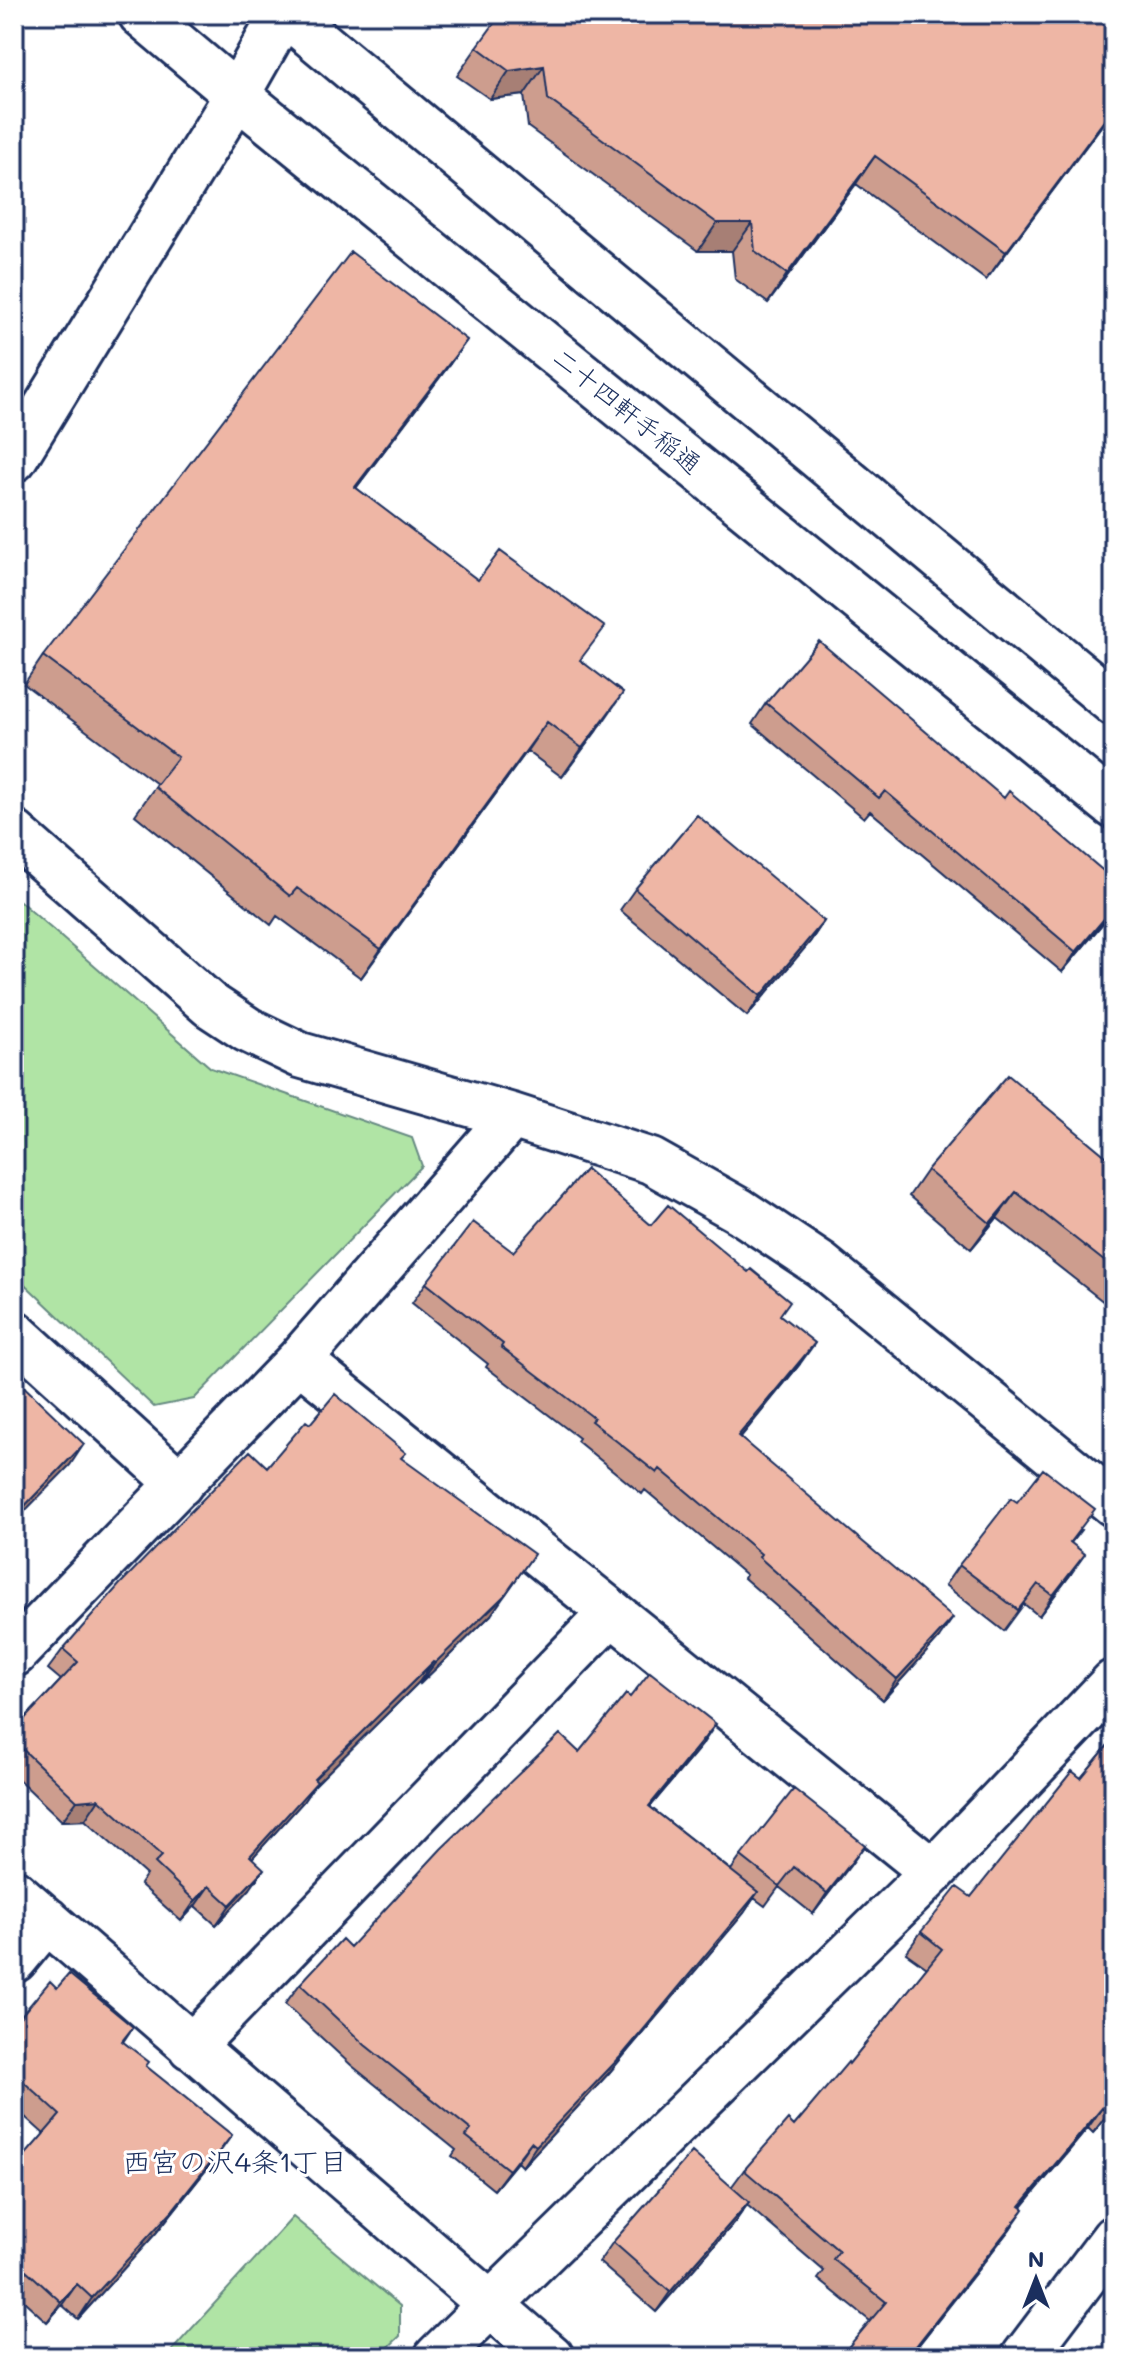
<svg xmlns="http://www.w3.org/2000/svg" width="1128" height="2371" viewBox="0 0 1128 2371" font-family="Mali,'Klee One',sans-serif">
<rect width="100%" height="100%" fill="#fff"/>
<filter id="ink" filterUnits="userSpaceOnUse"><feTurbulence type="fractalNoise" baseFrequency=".0125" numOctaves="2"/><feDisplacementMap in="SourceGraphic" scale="16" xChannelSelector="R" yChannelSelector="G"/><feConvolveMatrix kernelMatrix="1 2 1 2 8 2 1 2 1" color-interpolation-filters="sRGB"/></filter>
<g filter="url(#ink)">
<path fill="#b0e4a5" stroke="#668a82" stroke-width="2" d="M14,896L211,1068L412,1138L422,1166L194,1399L154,1407L14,1274Z
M293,2217L400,2306V2336L378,2357H166Z"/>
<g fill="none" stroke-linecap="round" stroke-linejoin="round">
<defs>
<path id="minor" d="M141,14L237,95L1114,806
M286,14L1114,703
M14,459L237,95L283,14
M14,833L210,1005L248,1030L300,1055L512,1116L651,1161L740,1211L821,1265L1114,1504
M14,1333L180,1484
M299,1360L933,1872
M14,1654L299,1360L512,1116
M14,1892L551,2357
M14,1960L47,1920
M191,2047L611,1613
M437,2357L933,1872L1114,1682
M1024,2357L1114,2238"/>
</defs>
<use href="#minor" stroke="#1b2f5e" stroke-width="50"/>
<use href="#minor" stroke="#fff" stroke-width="44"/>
</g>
<path fill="#cd9d8e" stroke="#1b2f5e" stroke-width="2" d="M927,20L1114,31V109L986,280L856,184L768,303L735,279L732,251H698L528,127L524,95L490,99L457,76L477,47Z
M467,340L447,368L356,488L581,661L603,722L562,777L527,751L361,978L277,916L271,925L135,815L157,784L24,684L43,656Z
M766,703L1004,798L1114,880V910L1062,972L870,811L864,818L752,724Z
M635,889L824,921L810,942L747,1016L620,910Z
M1114,1149V1310L997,1218L971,1249L909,1196L927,1170L1107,1157Z
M651,1225L780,1315L800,1364L740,1438L939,1638L883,1700L744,1578L746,1575L645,1490L642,1494L577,1441L579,1438L486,1367L488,1364L412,1303L426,1283L513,1252Z
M310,1424L402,1459L491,1615L420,1684L419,1682L313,1787L303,1802L252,1858L250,1889L216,1925L195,1906L181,1921L140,1884L146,1875L85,1820L62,1821L14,1775V1730L61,1680L48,1669L63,1649L267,1467Z
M1017,1502L1081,1530L1071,1543V1574L1039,1616L1024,1604L1004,1631L945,1585L959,1565Z
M1114,1738V2108L1093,2133L1088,2128L1022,2207L1010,2229L917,2347L870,2321L818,2279L824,2271L747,2205L735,2222L656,2312L599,2262L613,2242L732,2186L744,2170L794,2126L849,2064L927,1968L906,1953L921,1932L971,1897L1081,1778Z
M702,1745L650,1807L731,1870L741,1856L865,1845L813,1914L779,1887L765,1906L754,1898L744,1913L609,2073L522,2167L517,2162L494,2190L452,2156L456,2150L351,2065L285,2004L300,1984L350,1947L579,1752Z
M57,1988L133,2027L123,2042L146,2066L218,2155L156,2233L78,2319L62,2305L47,2322L14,2292V2168L44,2134L14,2107V2024Z"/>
<path fill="#a77f74" stroke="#1b2f5e" stroke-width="2" d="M544,66L524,95L490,99L509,71Z
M1114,107V109L986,280L1006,252Z
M875,156L856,184L768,303L787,274Z
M717,223H752L732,251H698Z
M467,340L447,368L335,516L355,487Z
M623,693L603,722L562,777L582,748Z
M547,722L527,751L361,978L381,949Z
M1114,907V910L1062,972L1076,952Z
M824,921L810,942L747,1016L761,996Z
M1016,1192L997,1218L971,1249L990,1223Z
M815,1343L800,1364L724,1457L738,1436Z
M84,1444L70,1465L14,1522V1517Z
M534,1554L491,1615L420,1684L435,1663Z
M1085,1554L1071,1574L1039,1616L1053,1595Z
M953,1618L939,1638L883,1700L897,1679Z
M433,1662L419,1682L313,1787L303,1802L236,1876L250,1856L314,1779Z
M716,1724L702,1745L634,1826L649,1806Z
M99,1799L85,1820L62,1821L77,1801Z
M865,1845L850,1866L813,1914L827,1893Z
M264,1869L250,1889L216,1925L230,1905Z
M209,1886L195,1906L181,1921L195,1901Z
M758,1892L744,1913L609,2073L522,2167L536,2146Z
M1114,2105V2108L1093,2133Z
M1102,2108L1088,2128L1006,2226L1020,2206Z
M232,2135L218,2155L156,2233L78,2319L92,2298Z
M531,2142L517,2162L494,2190L509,2170Z
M749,2202L735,2222L656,2312L670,2292Z
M1024,2209L1010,2229L909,2357L916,2346Z
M77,2284L62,2305L47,2322L61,2302Z"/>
<path fill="#eeb6a5" stroke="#1b2f5e" stroke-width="2" d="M501,14H919L927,20L932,14H1091L1114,31V107L1006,252L875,156L787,274L755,251L752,223H717L548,99L544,66L509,71L477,47Z
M351,252L467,340L355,487L478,580L500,551L605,627L580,660L623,693L582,748L547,722L381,949L297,888L290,896L155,787L178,757L43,656Z
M819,641L1004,798L1009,791L1114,880V907L1076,952L885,791L879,798L766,703Z
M697,815L824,921L761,996L635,889Z
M1008,1075L1107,1157L1114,1149V1269L1016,1192L990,1223L927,1170Z
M586,1169L651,1225L668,1205L748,1272L751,1269L790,1301L780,1315L815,1343L738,1436L953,1618L897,1679L759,1557L761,1554L660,1469L657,1473L591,1421L594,1418L501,1347L503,1344L426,1283L473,1222L513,1252Z
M14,1377L84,1444L14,1517Z
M335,1394L406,1453L401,1458L534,1554L505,1595L435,1663L433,1662L314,1779L317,1782L250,1856L264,1869L230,1905L209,1886L195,1901L155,1863L162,1856L99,1799L77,1801L14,1741V1730L78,1662L63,1649L120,1584L250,1451L267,1467L306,1421L310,1424Z
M1043,1469L1095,1509L1070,1542L1085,1554L1053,1595L1038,1584L1018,1610L959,1565L1011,1498L1017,1502Z
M650,1672L716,1724L649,1806L758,1892L624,2053L536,2146L531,2142L509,2170L466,2136L471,2130L365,2045L300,1984L342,1939L350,1947L441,1849L560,1734L579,1752L626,1694L630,1697Z
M1114,1738V2105L1108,2113L1102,2108L1020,2206L1024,2209L916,2346L929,2357H840L886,2302L833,2259L839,2251L744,2170L788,2120L794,2126L848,2062L849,2064L942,1949L921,1932L957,1887L971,1897L1072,1771L1081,1778Z
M794,1789L865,1845L827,1893L794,1867L779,1886L741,1856Z
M69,1974L133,2027L122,2041L149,2062L146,2066L232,2135L171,2212L92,2298L77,2284L61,2302L14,2259V2168L60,2115L14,2073V2056L15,2054L14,2053V2024L50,1981L57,1988Z
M692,2152L749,2202L670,2292L613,2242Z"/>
</g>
<g text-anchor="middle" stroke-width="6" stroke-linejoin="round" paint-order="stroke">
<g font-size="26" fill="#1b2f5e" stroke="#fff">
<text transform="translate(627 411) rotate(39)" y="9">二十四軒手稲通</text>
</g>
<g font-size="28" fill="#1b2f5e" stroke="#fff">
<text x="235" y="2172">西宮の沢4条1丁目</text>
</g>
</g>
<rect width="1128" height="2371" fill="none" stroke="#fff" stroke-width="48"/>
<rect x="24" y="24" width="1080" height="2323" fill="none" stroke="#1b2f5e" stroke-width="3" filter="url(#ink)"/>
<g transform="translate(1036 2279)" stroke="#ffffff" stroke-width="6" paint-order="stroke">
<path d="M0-6L14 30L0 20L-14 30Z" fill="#1b2f5e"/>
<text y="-12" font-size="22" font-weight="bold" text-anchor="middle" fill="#1b2f5e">N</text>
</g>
</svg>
